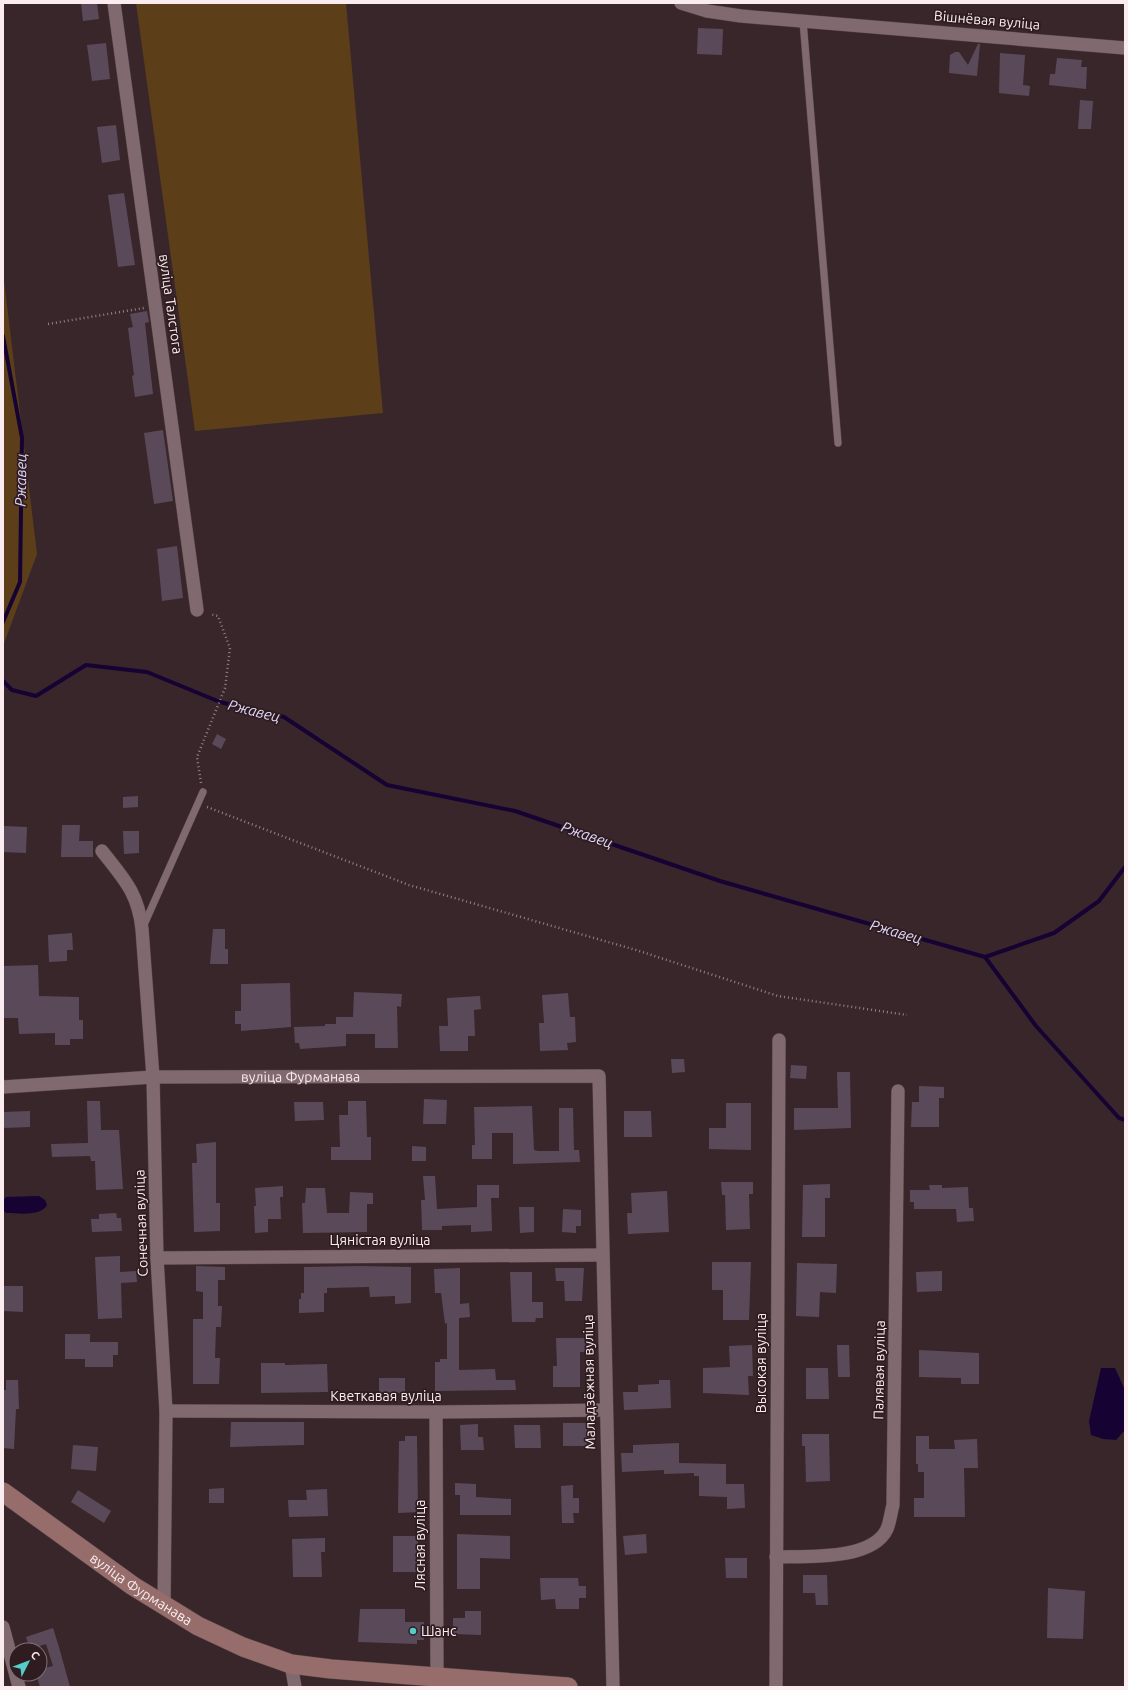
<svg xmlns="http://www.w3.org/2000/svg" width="1128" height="1690" viewBox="0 0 1128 1690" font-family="Ubuntu,sans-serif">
<rect width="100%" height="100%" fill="#39262b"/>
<path fill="#5c3f19" d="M136,3H346L383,413L195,431Z
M3,272L37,554L3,646Z"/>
<path fill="#160333" d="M39,1196L45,1200L47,1205C40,1217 18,1213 6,1213L3,1210V1200L6,1197Z
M1101,1368H1115L1125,1390V1430L1116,1440L1103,1439L1091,1435L1089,1421Z"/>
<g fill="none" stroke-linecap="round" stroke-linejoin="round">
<path stroke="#160333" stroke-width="4" d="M3,336L22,438L20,582L3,622
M3,681L12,690L36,696L86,665L147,672L220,702L284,717L387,785L515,811L720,881L985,957L1036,1026L1119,1118L1125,1120
M985,957L1054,933L1099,901L1125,867"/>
</g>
<path fill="#5a4a59" d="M81,3H97L99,19L83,21Z
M698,28L723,29L722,55L697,54Z
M106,43L110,79L92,81L87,45Z
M978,44H980L977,76L949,73L950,55L955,52H959L968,65Z
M1000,53L1025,55L1023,85L1030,86L1029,96L999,93Z
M1057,58L1082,60L1081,67H1087L1086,89L1049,85L1050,74H1055Z
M1080,100L1093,101L1091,129H1078Z
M116,125L120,160L102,163L97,127Z
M124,193L135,265L118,267L108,195Z
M147,311L149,322L145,323L153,394L135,397L132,376L134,375L128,328L133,327L130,314Z
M163,430L173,501L154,504L144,433Z
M177,546L183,598L162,601L157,549Z
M217,734L226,739L221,749L212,744Z
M138,796V807L123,808V797Z
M62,825H80L79,841H93V857H61Z
M3,826L27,827L26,853L3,852Z
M123,831H139V853L124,854Z
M213,929H225V949H228V964H210Z
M72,933L73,950H67V961L49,962L48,935Z
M38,965L39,996L79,997V1020H83V1039H70V1045H55V1033L19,1034L18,1018H3V966Z
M290,983L291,1027L241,1031V1024H235V1011H241V984Z
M354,992L402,994L401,1007L397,1006L398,1048H375V1034H346V1046L300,1049L299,1043H295L294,1027L325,1026V1024H336V1017H353Z
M568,993L570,1017H575L576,1042L567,1043L568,1050L540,1051L539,1023H544L542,995Z
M480,996L481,1009L474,1010L475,1036H468V1051H440L439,1026H448L447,998Z
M671,1059H684L685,1072L672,1073Z
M791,1065L807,1066L806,1079L790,1078Z
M837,1072H850L851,1128L794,1130V1108H838Z
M919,1086L944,1087V1098H939V1127H911L912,1102H919Z
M424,1099L447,1100L446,1124H423Z
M87,1101H100L101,1130H119L123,1189L96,1190L95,1161H91L90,1156L52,1157L51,1144L88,1143Z
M348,1101H366L367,1137H371V1160H331V1147H340L339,1115H348Z
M294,1102H323L324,1120L295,1121Z
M726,1103H751V1150L709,1149V1128H726Z
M532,1106L534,1150L538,1151H559V1108H573L574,1150H579L580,1162L513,1164V1133H492V1159H472V1145H475L474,1107Z
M30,1111V1127L3,1128V1112Z
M624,1111H651L652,1137H624Z
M216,1142V1203H220V1231L194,1232L192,1163H197L196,1144Z
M412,1146L426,1147V1161H412Z
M423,1176H435L437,1209L477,1207V1185H499V1198H491L492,1231L471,1232V1225L442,1226V1230H422L421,1200H425Z
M721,1182H753V1194H749L750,1229L726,1230L725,1195H722Z
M830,1184V1198H825V1237H802L803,1185Z
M929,1185H942V1188L968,1187L969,1208H973L974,1221L957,1222L956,1209H914V1202H910V1190H930Z
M283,1186V1197H280L281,1219H268V1232L255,1233L254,1206H256L255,1188Z
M306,1188H325L327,1213H349L350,1192L373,1193V1204H367V1232L303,1233L302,1203H305Z
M667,1191L669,1232L628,1234L627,1213H632L631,1193Z
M519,1207H534V1232L520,1233Z
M563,1209L581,1210V1226H576V1233L562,1232Z
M116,1213L117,1218H121L122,1231L92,1232L91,1219H99V1214Z
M120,1256V1272L136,1271L137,1282L121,1283L122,1318L98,1319L95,1257Z
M712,1262H751L749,1320H723V1290H712Z
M797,1263L837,1264L836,1293L820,1292L819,1317L796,1316Z
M196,1266L225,1267V1280H218V1306H222L221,1327H216L215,1358H220L219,1384H193V1319H203V1292L196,1291Z
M360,1266L411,1267V1303L395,1304V1296L370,1297L369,1287L327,1288V1293H324V1312L299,1313V1299H301V1293H304V1267Z
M460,1268V1304L469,1303L470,1317L459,1318V1370L495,1369L496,1380H515L516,1390L435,1391V1362H440V1359H447V1323L445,1324L441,1293H435L434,1269Z
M555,1268H584L582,1301H565L564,1281H556Z
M942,1271V1291L917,1292L916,1272Z
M510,1272H532V1302H543V1318H536L535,1322H512Z
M3,1286H23V1312L3,1311Z
M65,1334H90V1342H118V1355H113V1367H85V1359H65Z
M556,1338H585L586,1352H580V1387H553V1366H557Z
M752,1345L753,1376H748L749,1395L703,1393V1368L730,1367L729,1346Z
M837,1345H849L850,1377H838Z
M919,1350L979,1353V1384H961V1378L919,1377Z
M261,1363H285V1365L327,1364L328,1392L261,1393Z
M806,1368H828L829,1399H806Z
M379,1378H405V1393H379Z
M6,1380H18L19,1409H16L14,1449L3,1448V1390H6Z
M659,1380H670L671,1408L624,1410L623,1392H638V1385L659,1384Z
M231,1422H304V1445L230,1447Z
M563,1423H587V1446H563Z
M478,1424V1437H483L484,1450H461L460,1425Z
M514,1425H540L541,1448H515Z
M802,1434H829L830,1481L806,1482L805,1446H802Z
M405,1436H417L418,1512L398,1513L399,1441H405Z
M916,1436H929V1449H955L954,1440L977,1439L978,1468H964L965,1517H914V1498H924V1472H918V1464H916Z
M679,1443V1463L726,1464V1484H744L745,1508L727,1509V1497L699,1496V1476H694V1473L664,1474V1470L622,1472L621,1453H633V1445Z
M73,1445L98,1447L96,1471L71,1469Z
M455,1483L476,1484V1497L511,1499V1515H460V1495H455Z
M573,1485V1498H579V1513H573L574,1523H562L561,1486Z
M224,1488V1503H209V1489Z
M327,1489L328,1516L289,1517L288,1500H307L306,1490Z
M78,1490L111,1511L104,1523L71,1502Z
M457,1534L510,1536V1559L480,1558V1589H457Z
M646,1534L647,1553L625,1555L623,1536Z
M393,1536H418V1572H393Z
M325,1538V1552H321L322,1577H293L292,1539Z
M725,1558H747V1578H726Z
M803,1575H827L828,1605H816L815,1593H803Z
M540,1578H578L579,1586H586V1598H579V1609H556L555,1599L541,1600Z
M1048,1588L1085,1591L1083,1639L1047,1638Z
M360,1609H405V1622H424V1640H417V1644L358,1642Z
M465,1611H481V1635L453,1634V1618H465Z
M53,1628L59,1647L70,1687H40L36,1674H40V1669L53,1666L46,1644L30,1649L26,1637Z"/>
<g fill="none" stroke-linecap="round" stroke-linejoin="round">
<defs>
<path id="lane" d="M803,21L838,443
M143,927L203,792"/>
<g id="street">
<path d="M114,3L197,610"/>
<path d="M681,3L707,11L741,16L1125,48"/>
<path d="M102,851C123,878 138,892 142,929L153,1077L157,1258L166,1411L164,1606"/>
<path id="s1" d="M3,1087L153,1077L599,1076L613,1687"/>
<path d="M157,1258L602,1255"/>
<path d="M166,1411L436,1412L606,1410"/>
<path d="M436,1412L437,1677"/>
<path d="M776,1557C806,1556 872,1561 887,1529C890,1522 891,1512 893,1505L898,1091"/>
<path d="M3,1627L19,1687"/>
<path d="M291,1664L295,1687"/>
<path d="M776,1687L779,1040"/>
</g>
<g id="secondary">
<path id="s2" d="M3,1492L133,1586L198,1626L243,1647L291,1664L331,1669L568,1687"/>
</g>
</defs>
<use href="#lane" stroke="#544448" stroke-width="8"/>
<use href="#street" stroke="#544448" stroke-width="14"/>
<use href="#secondary" stroke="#544448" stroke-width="20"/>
<path stroke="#938286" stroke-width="2.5" stroke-dasharray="1 3" stroke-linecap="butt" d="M48,324L144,308
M201,783L197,757L225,688L230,648L218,616L210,614
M207,807L409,885L636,950L778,996L907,1015"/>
<use href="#lane" stroke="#816a6f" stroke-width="7"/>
<use href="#street" stroke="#816a6f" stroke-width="13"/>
<use href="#secondary" stroke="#966d6a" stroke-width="19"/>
</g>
<circle fill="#54cdc9" stroke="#2f1c21" stroke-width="1.5" cx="413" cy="1631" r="4"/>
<g text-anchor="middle" stroke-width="3.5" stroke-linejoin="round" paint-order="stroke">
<g font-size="14" fill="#faecef" stroke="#2f1c21">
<text transform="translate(987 20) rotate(5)" y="5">Вішнёвая вуліца</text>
<text transform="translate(171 304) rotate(82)" y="5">вуліца Талстога</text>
<text dy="5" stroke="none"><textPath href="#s1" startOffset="298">вуліца Фурманава</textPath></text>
<text transform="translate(141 1223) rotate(-92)" y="5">Сонечная вуліца</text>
<text x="380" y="1245">Цяністая вуліца</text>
<text transform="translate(761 1363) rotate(-90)" y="5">Высокая вуліца</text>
<text transform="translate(879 1370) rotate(-89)" y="5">Палявая вуліца</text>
<text transform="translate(589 1382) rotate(-91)" y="5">Маладзёжная вуліца</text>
<text x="386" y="1401">Кветкавая вуліца</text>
<text transform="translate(420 1545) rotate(-90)" y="5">Лясная вуліца</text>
<text dy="5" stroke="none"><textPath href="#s2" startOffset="169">вуліца Фурманава</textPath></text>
</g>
<g font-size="14" fill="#faecef" stroke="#2f1c21" text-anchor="start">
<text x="421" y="1636">Шанс</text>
</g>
<g font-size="15" font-style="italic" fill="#ded7f9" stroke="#2f1c21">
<text transform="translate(21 480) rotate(-89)" y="5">Ржавец</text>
<text transform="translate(254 711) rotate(14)" y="5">Ржавец</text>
<text transform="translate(587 835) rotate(19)" y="5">Ржавец</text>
<text transform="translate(896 932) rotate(16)" y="5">Ржавец</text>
</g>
</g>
<rect width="1128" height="1690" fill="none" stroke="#faecef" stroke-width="8"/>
<g transform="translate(28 1662) rotate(48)"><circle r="19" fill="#2f1c21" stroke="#806f73"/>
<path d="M0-3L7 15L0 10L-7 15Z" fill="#54cdc9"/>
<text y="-6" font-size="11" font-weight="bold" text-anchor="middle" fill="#faecef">С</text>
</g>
</svg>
